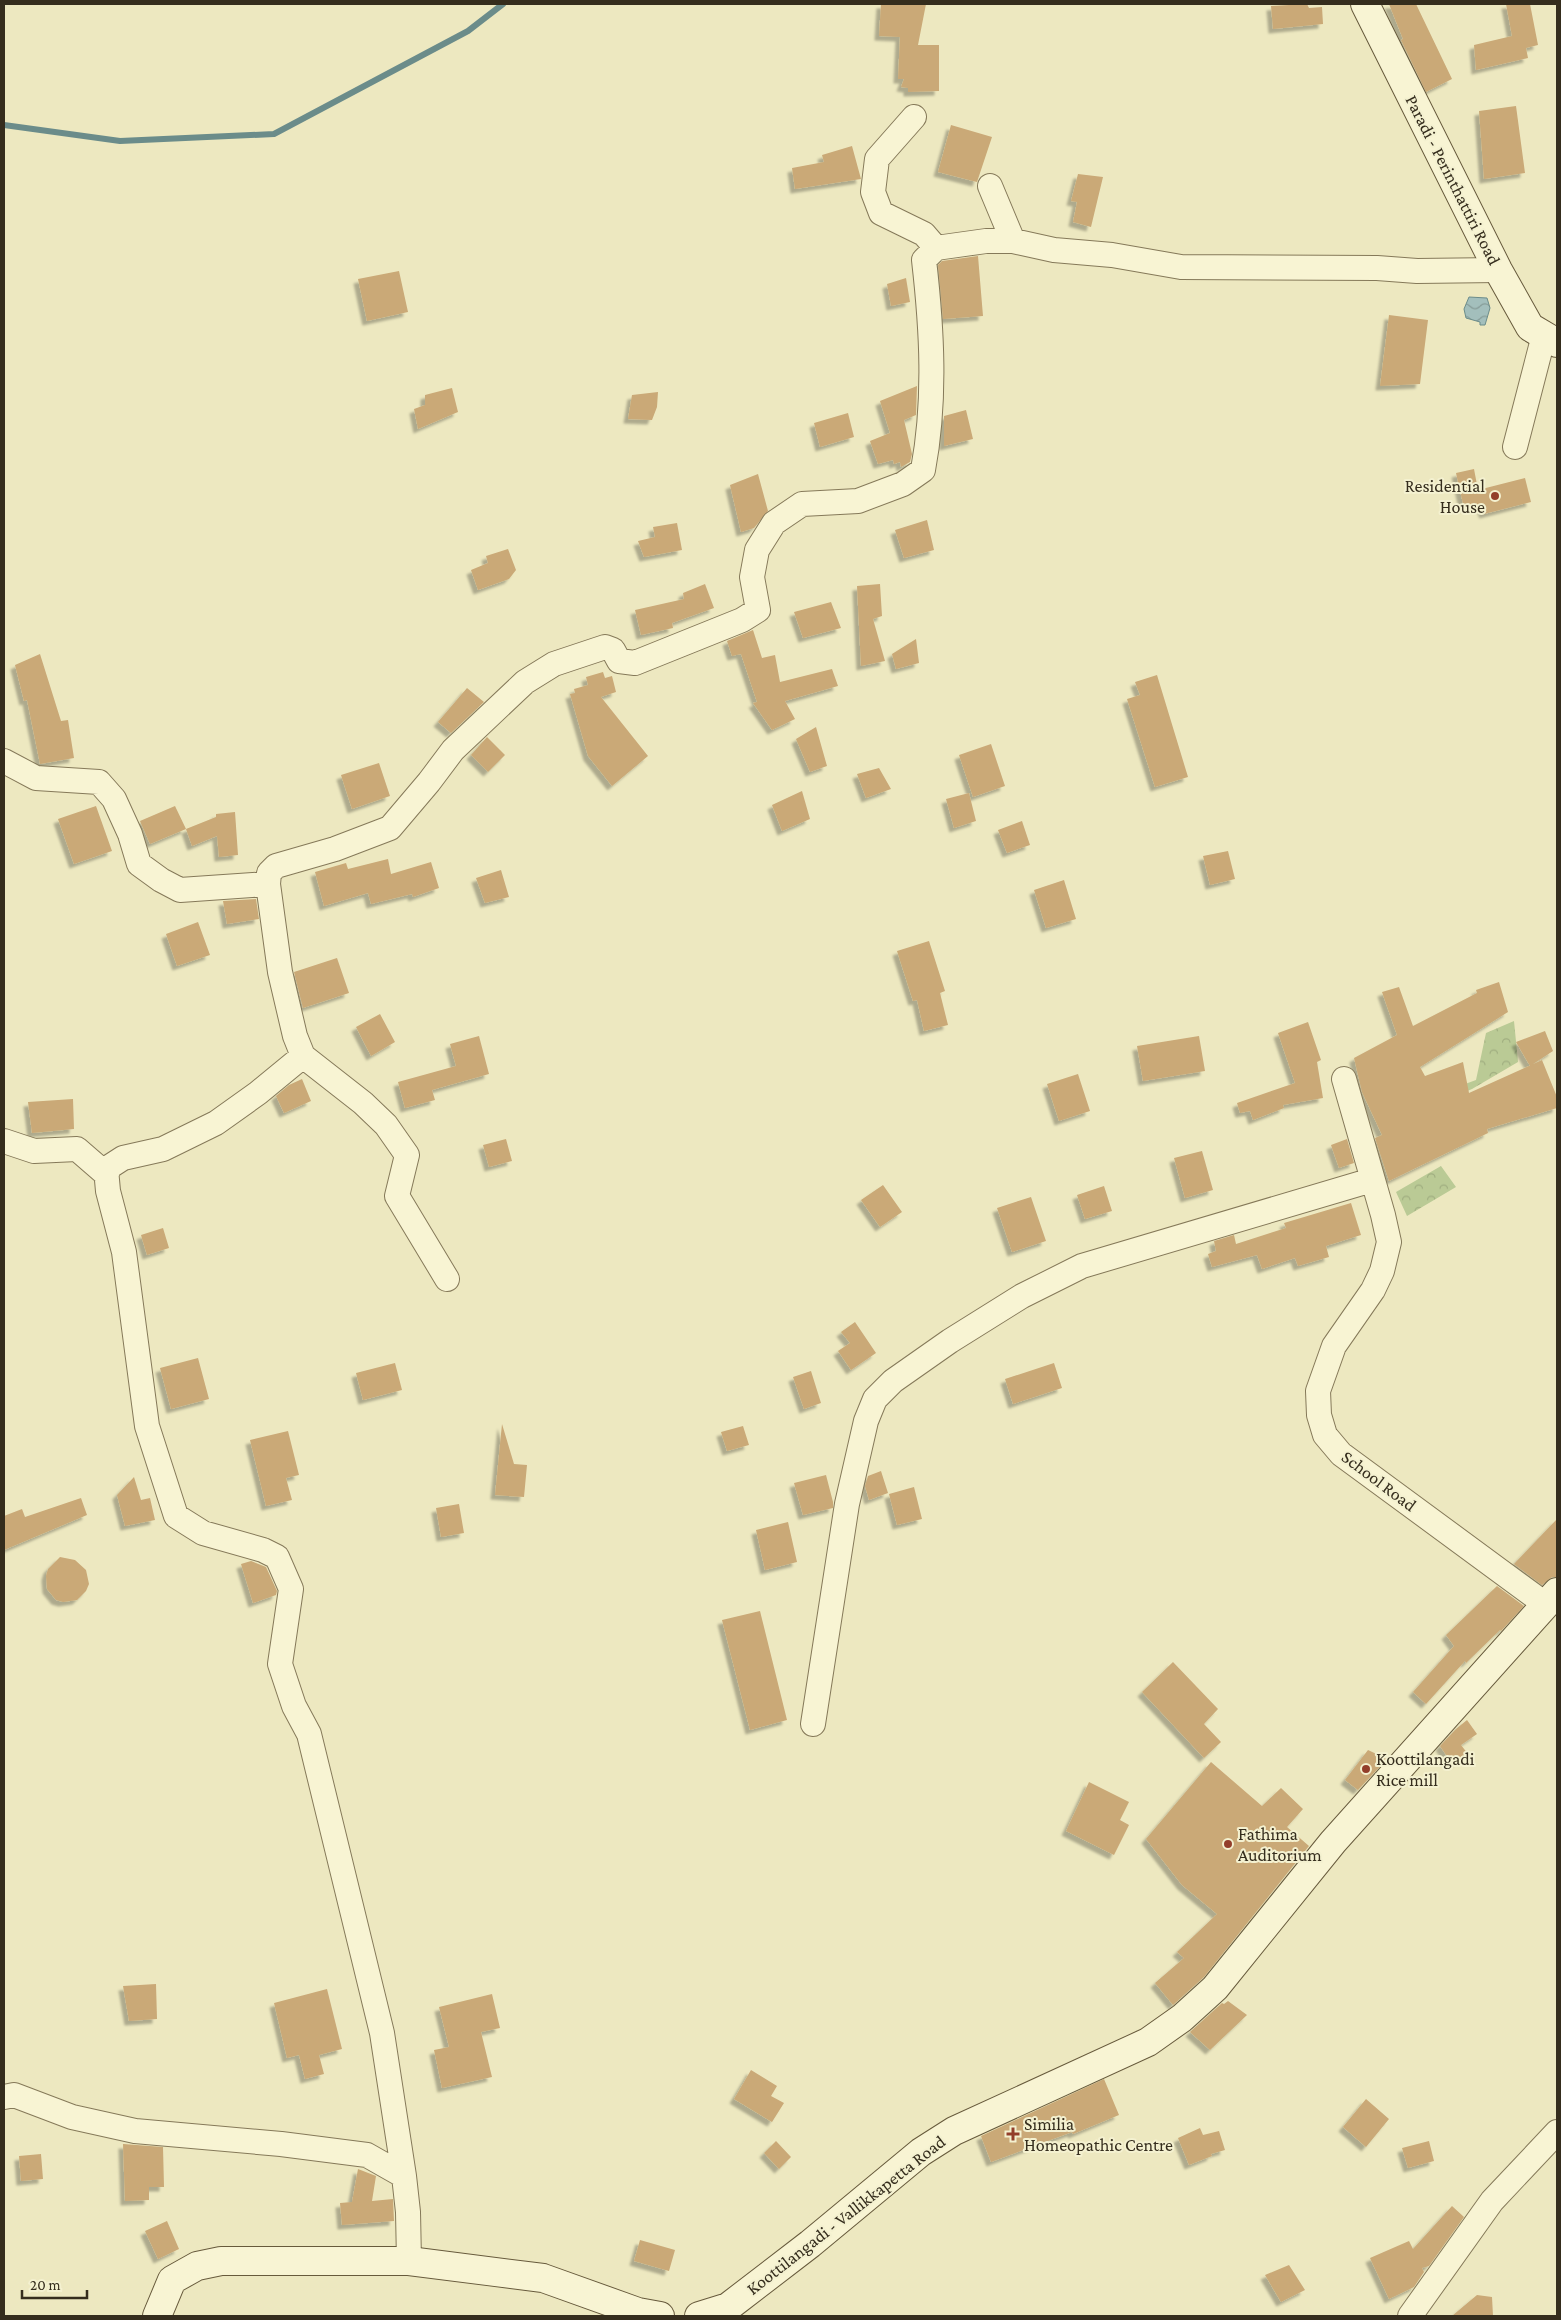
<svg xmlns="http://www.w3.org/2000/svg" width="1561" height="2320" viewBox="0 0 1561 2320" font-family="'Crimson Pro',serif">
<defs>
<pattern id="park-crowns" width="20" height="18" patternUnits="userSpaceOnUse" patternTransform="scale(1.25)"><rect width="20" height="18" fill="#baca95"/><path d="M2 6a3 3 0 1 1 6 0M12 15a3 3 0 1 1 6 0" fill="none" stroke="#a0ae80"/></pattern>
<pattern id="water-waves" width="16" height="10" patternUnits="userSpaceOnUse" patternTransform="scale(1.25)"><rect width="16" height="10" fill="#a3bfbc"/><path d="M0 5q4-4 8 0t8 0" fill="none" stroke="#869c98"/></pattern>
<filter id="shadow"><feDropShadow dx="-4.5" dy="4.5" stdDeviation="1" flood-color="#0004"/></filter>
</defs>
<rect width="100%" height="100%" fill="#ede8c0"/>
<path fill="url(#park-crowns)" d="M1514,1021L1518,1062L1472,1089L1390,1124L1386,1113L1476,1080L1486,1033Z
M1441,1166L1456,1187L1407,1216L1396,1192Z"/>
<path fill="url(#water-waves)" stroke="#6b8c8a" d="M1469,297L1487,298L1490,308L1485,325H1480V322L1466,318L1464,309Z"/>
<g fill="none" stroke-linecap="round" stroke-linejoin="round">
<path stroke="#6b8c8a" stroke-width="6" d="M4,125L120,141L274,134L468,31L503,4"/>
</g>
<path fill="#caa977" filter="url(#shadow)" d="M881,4H926L918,45H939V91L908,92V88L901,87L904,79H898L900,37L879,36Z
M1307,4L1309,8L1322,7L1323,24L1273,29L1271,6Z
M1389,4H1416L1452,79L1426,92L1401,40L1403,39Z
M1506,4H1530L1538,45L1526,48L1528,58L1476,70L1474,45L1512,36Z
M1516,106L1525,173L1484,179L1479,111Z
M951,125L992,137L977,182L938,172Z
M852,146L861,179L795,189L792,168L824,162L822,155Z
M1078,174L1103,177L1091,227L1073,222L1077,202L1071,201Z
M978,256L983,316L943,319L938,265L942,261Z
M399,271L408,312L367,321L358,279Z
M906,278L910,302L891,306L887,284Z
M1389,315L1428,320L1420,384L1380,386Z
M917,386L916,415L904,420L912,454L910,462L901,467L900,462L894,464L893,460L878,464L870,441L890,433L880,401Z
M452,388L458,412L418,429L414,409L425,405V395Z
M658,392L657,407L652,420L628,419L632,395Z
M966,410L973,439L944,446V416Z
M848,413L854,437L820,447L814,423Z
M1474,469L1478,490L1525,478L1531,502L1484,514L1480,504L1464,508L1456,473Z
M758,474L768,511L754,528L741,532L730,485Z
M927,520L934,550L904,558L895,530Z
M677,523L682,550L644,557L638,541L655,537L653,527Z
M508,549L516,570L509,579L478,590L471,570L488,563L486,556Z
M705,584L714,608L672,623L673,628L641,635L635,610L684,599L683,593Z
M880,584L882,616L873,619L885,661L861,666L857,586Z
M831,602L841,628L803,638L794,612Z
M753,630L762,658L775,655L780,682L832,669L838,686L785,701L795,719L772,730L753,703L757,702L741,654L732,656L727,641Z
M916,639L919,663L896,669L892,654Z
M40,654L61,721L68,720L74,758L40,764L27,700L24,701L15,665Z
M603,672L605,678L612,676L616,692L601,697L648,756L612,786L588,756L570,694L575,693L574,689L588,685L586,677Z
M1157,675L1188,777L1155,787L1127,699L1140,695L1135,682Z
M467,688L484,702L451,733L438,722Z
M816,727L827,766L810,772L796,739Z
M487,737L505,755L488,772L471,755Z
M991,744L1005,786L973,797L959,755Z
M379,763L390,796L352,809L341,775Z
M879,768L891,789L866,798L857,774Z
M802,791L810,819L782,831L772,805Z
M969,793L976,821L954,828L946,799Z
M96,806L112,851L74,864L58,819Z
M175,806L186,829L150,844L140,821Z
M235,812L238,855L219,857L217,836L192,846L186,829L216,817V814Z
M1022,821L1030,845L1007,853L998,830Z
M1228,851L1235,879L1210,885L1203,856Z
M388,859L391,874L431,862L439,888L413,897L412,894L371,904L368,893L324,906L315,872L346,863L348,869Z
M501,870L509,897L485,903L476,878Z
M1064,880L1076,919L1046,928L1034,890Z
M256,899L259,919L227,924L223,901Z
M198,922L210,955L177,966L166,934Z
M929,941L945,991L940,993L948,1025L924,1031L917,1000L913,1001L897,951Z
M337,958L349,993L303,1008L294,972Z
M1499,982L1508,1012L1420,1067L1425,1076L1463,1062L1469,1093L1542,1060L1557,1097V1108L1487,1129L1488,1133L1389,1181L1375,1138L1382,1135L1362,1092L1354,1058L1397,1035L1382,992L1399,987L1413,1026L1477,993L1476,990Z
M380,1014L395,1042L371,1056L356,1027Z
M1308,1022L1321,1060L1317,1062L1323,1098L1283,1105L1284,1108L1253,1120L1250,1111L1240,1113L1237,1103L1295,1083L1278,1033Z
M1545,1031L1553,1051L1530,1066L1516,1042Z
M479,1036L489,1074L432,1090L435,1100L405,1108L398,1082L456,1066L450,1044Z
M1199,1036L1205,1071L1143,1081L1137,1046Z
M1078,1074L1090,1111L1059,1121L1047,1084Z
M302,1079L311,1101L284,1113L276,1096L289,1085Z
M73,1099L74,1129L32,1133L28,1102Z
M506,1139L512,1161L489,1167L483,1145Z
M1347,1139L1354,1163L1339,1168L1331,1145Z
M1202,1151L1213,1190L1185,1198L1174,1158Z
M883,1185L902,1212L880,1227L861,1200Z
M1104,1186L1112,1211L1085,1219L1077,1195Z
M1031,1197L1046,1241L1012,1252L997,1208Z
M1351,1203L1361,1235L1326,1246L1329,1257L1298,1266L1295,1258L1262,1269L1257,1255L1212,1267L1208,1254L1216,1251L1214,1241L1234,1235L1236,1244L1286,1228L1284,1223Z
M163,1228L169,1248L147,1255L141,1235Z
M855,1322L876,1353L851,1370L838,1351L850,1343L841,1332Z
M198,1358L209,1399L171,1409L160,1368Z
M395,1363L402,1390L363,1400L356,1373Z
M1054,1363L1062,1388L1013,1404L1005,1379Z
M811,1371L821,1403L804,1409L793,1377Z
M502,1424L514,1464L527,1465L524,1497L495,1495Z
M743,1426L749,1445L727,1451L721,1432Z
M288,1431L299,1475L286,1478L292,1500L266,1506L250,1440Z
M881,1471L888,1493L869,1500L865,1486L868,1476Z
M826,1475L833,1502V1508L803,1515L794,1483Z
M134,1477L141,1500L150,1498L155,1520L125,1526L117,1495Z
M914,1487L922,1519L897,1525L889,1494Z
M81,1498L87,1515L4,1550V1516L22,1509L25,1517Z
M459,1504L464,1533L441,1537L436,1508Z
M1557,1519V1577H1552L1542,1585L1514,1564Z
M788,1522L797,1562L765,1570L756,1530Z
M60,1557L75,1560L86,1570L89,1584L86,1591L77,1600L63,1602L56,1600L47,1589L46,1576L48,1569Z
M251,1561L266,1567L277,1591L276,1595L253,1603L241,1564Z
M1497,1586L1524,1606L1501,1631L1500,1630L1466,1663L1465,1661L1426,1704L1413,1692L1454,1646L1446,1635Z
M760,1611L787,1720L750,1730L722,1620Z
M1173,1662L1218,1709L1204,1724L1221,1742L1204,1758L1142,1692Z
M1467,1720L1477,1734L1461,1745L1468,1754L1453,1765L1440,1746L1456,1729Z
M1368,1750L1387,1759L1358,1790L1345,1780Z
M1211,1762L1262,1806L1281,1788L1303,1809L1287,1827L1309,1846L1204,1977L1173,2005L1155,1983L1184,1958L1177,1952L1217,1914L1182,1885L1146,1839Z
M1089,1782L1129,1802L1120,1820L1129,1825L1114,1855L1066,1831Z
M156,1984L157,2019L129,2021L123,1986Z
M327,1989L342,2049L319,2055L324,2074L305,2079L299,2055L287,2058L274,2003Z
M492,1994L500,2028L481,2032L492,2077L442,2088L434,2050L449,2047L439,2007Z
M1228,2001L1247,2015L1210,2050L1190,2032L1222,2003L1224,2004Z
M751,2070L777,2086L771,2096L784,2103L772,2122L734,2099Z
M1104,2079L1119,2115L1073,2134L1072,2132L991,2162L981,2136Z
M1366,2099L1389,2119L1366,2147L1343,2127Z
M1200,2128L1203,2135L1219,2131L1225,2150L1211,2154L1212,2156L1189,2165L1178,2138Z
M776,2141L791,2157L779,2169L764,2153Z
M1429,2141L1434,2161L1408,2168L1402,2148Z
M123,2144L163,2147L164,2187H149V2200L125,2201Z
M41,2154L43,2179L21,2181L19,2156Z
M358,2169L376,2176L372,2201L393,2199L394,2221L342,2225L340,2203L352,2202Z
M1452,2206L1464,2217L1429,2266L1422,2268L1424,2272L1414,2287L1389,2299L1370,2258L1409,2241L1413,2249Z
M167,2221L179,2249L158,2259L145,2231Z
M640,2240L675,2250L669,2271L634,2261Z
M1289,2265L1305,2290L1281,2302L1265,2275Z
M1477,2295L1492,2297L1493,2316H1452Z"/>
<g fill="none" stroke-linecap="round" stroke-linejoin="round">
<defs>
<path id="minor" d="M914,117L877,159L873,192L881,213L924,234L936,248
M990,186L1013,241
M1515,447L1544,335
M4,761L36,778L99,782L114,799L130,834L139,864L161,880L180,890L268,884
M303,1056L258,1093L216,1123L163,1149L123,1158L106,1169L108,1191L124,1252L147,1426L176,1516L203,1533L263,1550L277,1557L291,1589L280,1664L294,1706L309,1734L382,2033L404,2176
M1344,1079L1383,1215L1389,1242L1382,1271L1373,1290L1334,1346L1318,1391L1319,1415L1325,1435L1341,1454L1545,1604
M4,1141L34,1151L77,1149L107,1175
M447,1279L397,1196L407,1155L386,1125L363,1103L303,1056L295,1036L280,972L268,884L269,873L276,866L335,849L390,828L429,782L453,750L525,682L554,664L605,647L613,650L619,661L635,663L742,620L758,610L752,577L757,550L774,523L802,504L858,501L903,484L923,470C936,400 932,330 924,260L936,248L986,241H1013L1054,250L1112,255L1181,267L1377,268L1417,271L1498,270
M813,1724L847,1504L866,1421L875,1399L893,1381L950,1341L1022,1296L1082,1266L1372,1180
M4,2097L14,2095L72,2117L135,2131L281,2144L367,2155L404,2176L408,2212L409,2261
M1410,2316L1492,2201L1557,2132"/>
<path id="secondary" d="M1365,4L1498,270L1530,327L1557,343
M157,2316L172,2280L197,2266L221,2261H409L543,2278L638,2312L660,2316
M699,2316L728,2307L810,2244L921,2152L954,2131L1148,2042L1182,2018L1215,1988L1333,1842L1557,1592"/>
</defs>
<use href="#minor" stroke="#857959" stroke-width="26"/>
<use href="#secondary" stroke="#675a3c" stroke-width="30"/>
<use href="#minor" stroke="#f8f4d3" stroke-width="24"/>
<use href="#secondary" stroke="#f8f4d3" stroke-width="28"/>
</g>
<g fill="#933e2a" stroke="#f4f1d0" stroke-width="2">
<circle cx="1495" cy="496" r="5"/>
<circle cx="1366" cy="1769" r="5"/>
<circle cx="1228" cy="1844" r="5"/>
<path d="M1010.5 2126.5h5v5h5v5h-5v5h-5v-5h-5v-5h5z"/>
</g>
<g text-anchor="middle" stroke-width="4" stroke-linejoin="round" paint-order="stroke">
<g font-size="18" fill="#352d1d" stroke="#f4f1d0">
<text transform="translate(1453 180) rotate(63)" y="6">Paradi - Perinthattiri Road</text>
<text transform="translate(1379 1481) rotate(37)" y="6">School Road</text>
<text transform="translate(846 2215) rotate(-38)" y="6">Koottilangadi - Vallikkapetta Road</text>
</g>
<g font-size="18" fill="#352d1d" stroke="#f4f1d0" text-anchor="start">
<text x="1485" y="492" text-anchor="end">Residential<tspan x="1485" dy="21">House</tspan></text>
<text x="1376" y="1765">Koottilangadi<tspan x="1376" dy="21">Rice mill</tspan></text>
<text x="1238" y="1840">Fathima<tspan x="1238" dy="21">Auditorium</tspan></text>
<text x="1024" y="2130">Similia<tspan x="1024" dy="21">Homeopathic Centre</tspan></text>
</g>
</g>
<rect width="1561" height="2320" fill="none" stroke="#352d1d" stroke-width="10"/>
<path d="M22 2290v8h65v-8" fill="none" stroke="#352d1d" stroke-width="2.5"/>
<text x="30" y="2290" font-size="15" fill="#352d1d" stroke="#f4f1d0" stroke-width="4" paint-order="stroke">20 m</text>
</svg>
